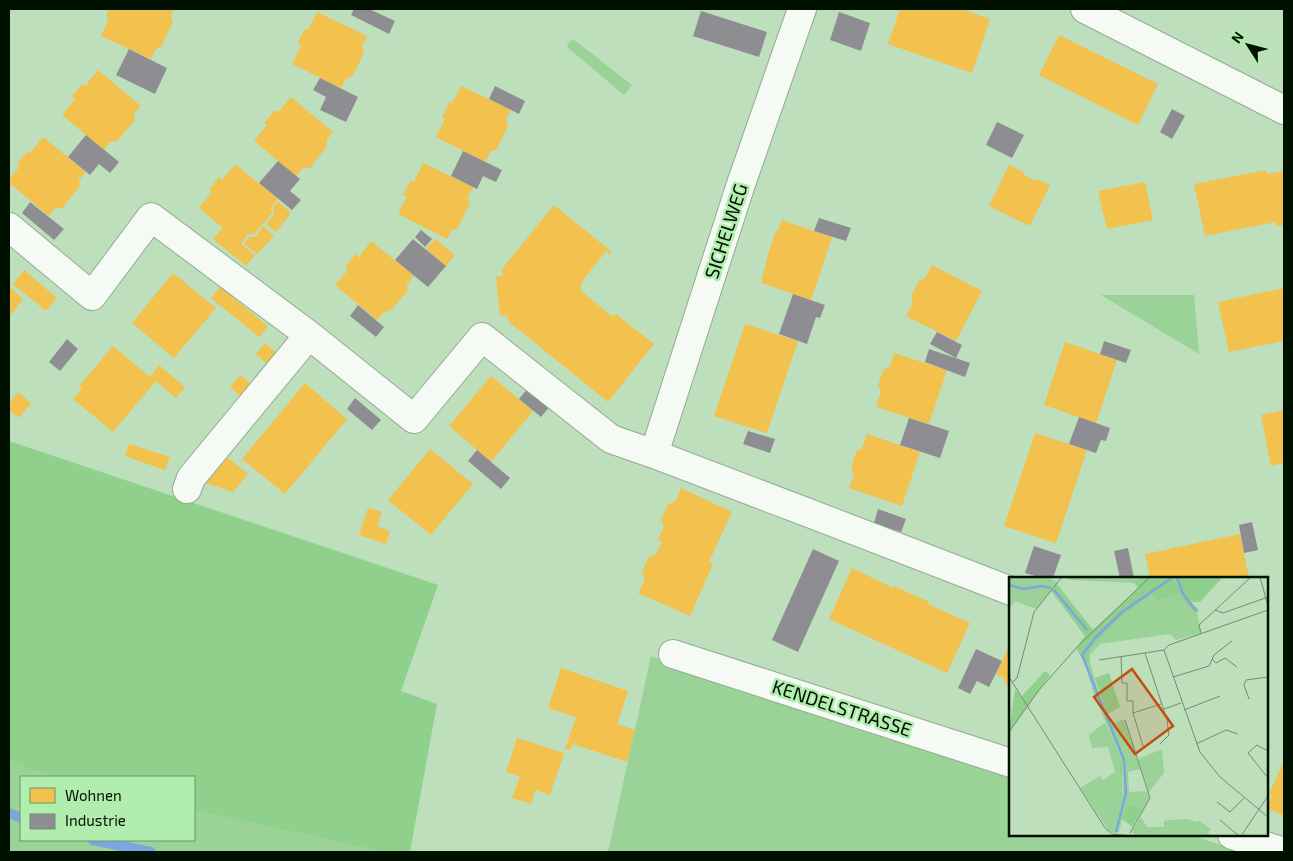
<svg xmlns="http://www.w3.org/2000/svg" width="1293" height="861" viewBox="0 0 1293 861" font-family="'Exo 2',sans-serif">
<rect width="100%" height="100%" fill="#bedfbc"/>
<path fill="#9ad298" d="M573,39L632,85L624,95L567,47L569,42Z
M1101,295H1194L1199,354Z
M651,656L1010,775L1011,835H1190L1243,852H608Z
M9,760L29,769L58,777H21V840H194V810L385,852H9Z"/>
<path fill="#8fd08d" d="M9,441L438,585L401,691L437,704L410,852H385L194,810V777H58L29,769L9,760Z"/>
<path fill="#f2c14e" d="M109,9H174L171,16L173,22L161,47L155,50L151,59L101,36L109,18L106,16Z
M900,9H961L990,19L972,73L888,44Z
M317,12L367,36L362,46L364,52L359,64L352,76L346,79L341,88L292,64L301,46L298,44L301,36L305,29L308,30Z
M1059,35L1158,84L1138,125L1039,75Z
M98,70L141,106L134,113L135,120L117,141L110,142L104,150L62,115L75,99L72,96L82,84L85,86Z
M461,86L511,110L506,119L508,126L496,150L490,152L485,162L436,137L445,119L442,118L449,102L452,104Z
M291,97L333,132L327,140V146L310,168H303L296,176L254,141L267,125L264,123L275,110L278,112Z
M43,137L86,172L79,180L80,186L62,208H55L49,216L9,183V179L20,166L17,163L28,151L30,153Z
M423,163L473,187L468,197L470,203L458,228L452,230L447,239L398,214L407,196L403,195L411,180L414,182Z
M235,164L278,199L271,207L272,213L254,234L247,235L241,244L255,255L246,266L213,239L223,228L199,208L212,192L209,190L219,177L222,180Z
M1009,165L1023,172L1024,175L1033,180L1037,179L1050,185L1030,226L989,206Z
M1266,170L1267,174L1284,171V225L1276,226V222L1205,236L1194,184Z
M1145,182L1153,220L1107,229L1098,191Z
M278,201L291,213L276,232L266,224L274,214L273,207Z
M554,205L612,252L609,254L606,251L591,270L581,283V291L613,317L616,314L654,344L608,402L508,321L507,315L500,316L496,276H503L502,269Z
M782,220L832,237L811,300L761,283L769,251L776,230L778,231Z
M263,226L274,236L257,254L244,244L249,237H255Z
M435,239L455,255L446,266L426,249Z
M371,241L414,276L407,284L408,290L399,301L390,311L384,312L377,320L335,285L348,270L345,267L356,254L359,257Z
M932,265L982,291L956,341L906,316L913,302L911,296L915,288L919,281L925,278Z
M24,270L57,298L46,311L13,284Z
M173,273L216,308L174,358L132,323Z
M9,286L23,299L9,317Z
M220,287L268,326L259,337L211,298Z
M1284,288V341L1229,352L1218,302Z
M745,324L798,341L767,433L714,416Z
M1065,342L1117,360L1096,423L1044,405Z
M265,343L278,354L268,365L256,354Z
M113,346L150,377L159,365L185,387L176,398L156,381L113,432L73,399L82,388L79,386Z
M894,353L947,370L929,424L876,407L881,392L878,386L883,370L890,367Z
M240,375L251,384L241,397L230,387Z
M491,376L533,411L491,462L449,426Z
M305,383L347,419L285,494L242,459Z
M18,392L31,403L19,418L9,410V403Z
M1284,410V463L1271,466L1261,415Z
M1035,433L1087,450L1056,543L1004,526Z
M867,434L920,452L902,506L849,488L854,474L851,468L856,452L862,448Z
M129,444L170,457L165,470L125,456Z
M430,449L473,484L431,535L388,500Z
M227,457L248,474L233,492L206,483Z
M681,488L732,512L709,562L713,564L690,616L638,593L645,579L642,572L649,557L656,554L662,542L658,540L664,526L661,519L668,504L675,502Z
M368,508L382,512L377,526L390,531L386,544L359,535Z
M1240,534L1249,578H1150L1145,554Z
M852,568L893,588L894,586L929,602L928,604L970,623L947,673L829,619Z
M1011,642V686L1004,683L1005,678L996,674Z
M561,668L628,691L617,724L635,730L627,762L573,744L570,750L565,749L576,717L548,708Z
M517,738L564,753L550,795L535,790L531,804L512,798L520,777L506,772Z
M1284,761V816L1267,808L1272,795L1269,794Z"/>
<path fill="#8d8d92" d="M354,9H369L395,21L389,34L351,15Z
M701,11L767,32L759,57L693,36Z
M839,12L870,23L861,51L830,40Z
M129,49L167,68L155,94L116,75Z
M320,78L358,97L346,122L320,110L326,97L313,90Z
M495,86L525,101L519,114L489,99Z
M1172,109L1185,116L1172,139L1160,132Z
M997,122L1024,135L1012,158L986,145Z
M86,135L119,162L110,173L99,164L90,175L68,157Z
M463,151L502,170L496,182L483,176L477,189L451,176Z
M278,161L300,179L290,191L301,200L292,210L259,183Z
M30,202L64,229L54,240L22,213Z
M819,218L851,228L846,241L814,231Z
M421,230L432,239L425,247L415,237Z
M413,239L446,266L428,287L395,260Z
M793,294L825,305L820,318L816,317L807,344L779,334Z
M358,305L384,327L376,337L350,316Z
M937,332L962,345L956,358L930,344Z
M67,339L78,349L60,371L49,362Z
M1104,341L1131,350L1126,363L1100,354Z
M929,349L970,363L965,377L925,362Z
M528,388L550,406L541,417L519,399Z
M355,398L381,420L372,430L347,409Z
M1079,417L1110,428L1106,441L1101,440L1096,453L1069,444Z
M909,418L949,431L940,458L900,445Z
M748,431L775,439L770,453L743,444Z
M477,450L510,478L501,489L468,461Z
M878,509L906,519L901,532L874,523Z
M1252,522L1258,550L1244,553L1239,525Z
M1034,546L1061,555L1053,578H1042L1025,573Z
M1128,548L1134,578H1120L1114,551Z
M813,549L839,561L798,652L772,640Z
M976,649L1002,661L989,687L977,681L970,694L958,688Z"/>
<g fill="none" stroke-linecap="round" stroke-linejoin="round">
<path stroke="#7ba6e0" stroke-width="10" d="M9,813L21,818
M93,840L151,852"/>
<defs>
<path id="minor" d="M1085,9L1284,110
M9,227L92,296L151,217L309,335L414,419L482,337L611,439L654,454L741,184L802,9
M654,454L814,515L1011,591
M187,489L191,478L309,335
M673,654L1011,763
M1232,835L1284,852"/>
</defs>
<use href="#minor" stroke="#92ab91" stroke-width="30"/>
<use href="#minor" stroke="#f5faf5" stroke-width="28"/>
</g>
<g text-anchor="middle" stroke-width="5" stroke-linejoin="round" paint-order="stroke">
<g font-size="19" fill="#010" stroke="#b1edae">
<text transform="translate(726 231) rotate(-72)" y="7">SICHELWEG</text>
<text transform="translate(842 708) rotate(18)" y="7">KENDELSTRASSE</text>
</g>
</g>
<g transform="translate(1009 577)">
<rect width="259" height="259" fill="#bedfbc"/>
<path d="M0,0H39L49,6L27,32L6,24L0,32ZM55,0H135V1L125,6L62,3ZM143,17L147,24L172,17L174,24L188,36L192,56L167,63L161,57L91,67L81,78L80,74L109,43ZM81,84L90,118L103,147L115,142L131,192L119,195L120,215L138,214L140,222L134,232L117,227L110,255L106,256L100,254L71,211L91,199L94,203L106,195L99,170L83,171L80,158L96,149L110,183L113,219L114,214L113,183L86,121L76,87ZM153,172L155,196L140,215L129,182ZM132,240L138,250H155V244L161,243L179,242L187,245L189,243L202,252L199,256L202,259H126L123,254Z" fill="#9ad298"/>
<path d="M135,0H214L191,25H182L190,33L188,36L174,24L171,17L147,24L143,17L109,43L80,74L81,84L76,87L67,71L76,59L42,14L48,7L84,53L129,11L125,6ZM36,94L41,98L0,155L6,112L12,120ZM100,96L111,130L98,138L86,101ZM96,146L113,184V222L110,183L96,149L80,158ZM117,227L134,232L123,250L113,242Z" fill="#8fd08d"/>
<path fill="none" stroke="#7ba6e0" stroke-width="2.5" d="M168,0L174,17L187,34M0,8L14,12L33,9L42,11M45,13L78,53M87,60L73,78L115,183L117,216L107,255M87,60L113,35L164,0"/>
<path fill="none" stroke="#728d71" stroke-width="1" d="M251,0L259,29M206,33L214,36L259,20M192,56L190,48L242,0M155,73L191,175L211,200L259,240M136,76L158,143L160,158L151,167M112,80L113,106H118V124H124V136L152,127M203,82L207,86L216,81L228,90M90,83L155,73L160,68L259,33M0,100L96,251L103,257L124,259M164,100L200,89L205,78L223,64M3,106L8,101L25,35L53,0M240,122L235,108L237,103L259,100M155,132L172,126M175,133L211,119M124,136L134,169M116,143L141,221L121,256M0,155L30,113L69,69L141,0M187,167L217,153L229,157M259,174L248,168L239,176L259,201M208,225L221,235L235,221M211,243L230,259M232,259L259,219"/>
<path fill="#c54e0a" fill-opacity="0.15" stroke="#c54e0a" stroke-width="2.5" d="M123,92L164,149L126,177L85,120Z"/>
<rect width="259" height="259" fill="none" stroke="#010" stroke-width="2.5"/>
</g>
<rect width="1293" height="861" fill="none" stroke="#001100" stroke-width="20"/>
<rect x="20" y="776" width="175" height="65" fill="#b1edae" stroke="#6a9568"/>
<rect x="30" y="788" width="25" height="15" fill="#f2c14e" stroke="#6a9568"/>
<text x="65" y="801" font-size="15" fill="#001100">Wohnen</text>
<rect x="30" y="814" width="25" height="15" fill="#8d8d92" stroke="#6a9568"/>
<text x="65" y="826" font-size="15" fill="#001100">Industrie</text>
<g transform="translate(1248 45) rotate(306)" stroke="#b1edae" stroke-width="4" paint-order="stroke">
<path d="M0-4L9 19L0 12L-9 19Z" fill="#001100"/>
<text y="-8" font-size="14" font-weight="bold" text-anchor="middle" fill="#001100">N</text>
</g>
</svg>
